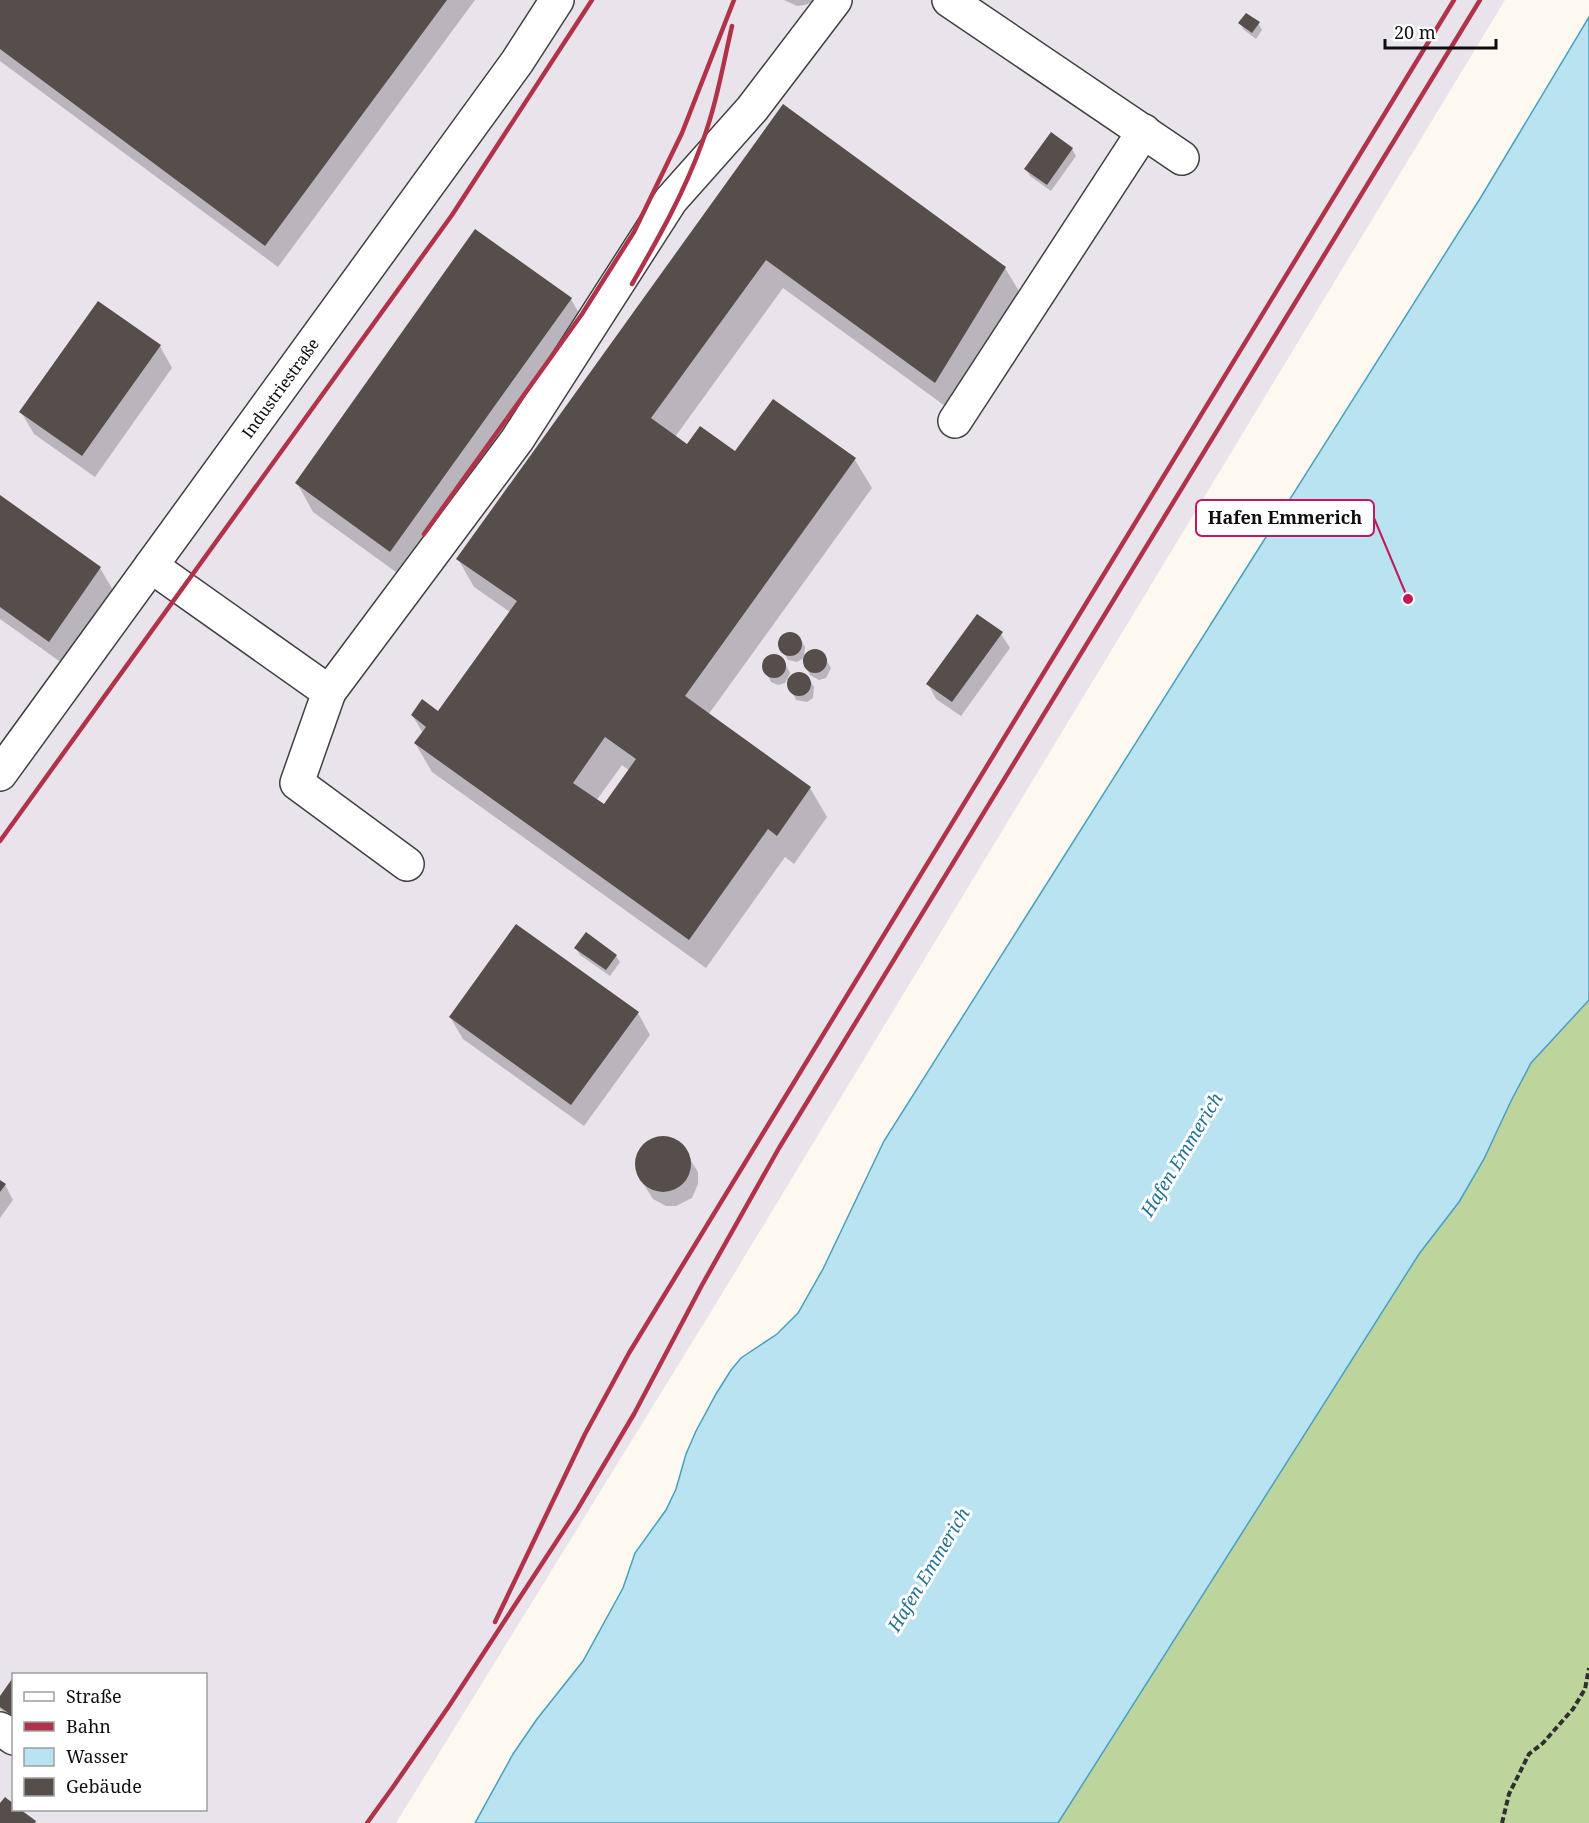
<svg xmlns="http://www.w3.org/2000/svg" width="1589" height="1823" viewBox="0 0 1589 1823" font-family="'Noto Serif',serif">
<rect width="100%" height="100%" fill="#fef9f0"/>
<path fill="#e9e3ec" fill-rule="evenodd" d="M0,0H1505L717,1302L396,1823H0ZM14,1674H206V1810H14Z"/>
<path fill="#bdd49d" d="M1589,1000V1823H1058L1419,1254L1459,1202L1484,1159L1511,1101L1531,1063Z"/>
<path fill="#b9e3f0" stroke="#47a0c0" stroke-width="1.5" d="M1589,17V1000L1531,1063L1511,1101L1484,1159L1459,1202L1419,1254L1058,1823H475L513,1754L537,1719L583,1661L623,1588L635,1553L666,1510L676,1489L686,1454L696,1431L716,1394L731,1370L741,1358L777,1334L798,1313L823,1269L884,1141L1481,197Z"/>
<path fill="#0003" fill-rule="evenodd" d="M0,0H475L278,267L0,61Z
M784,0H816L805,5L797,6Z
M1258,23L1262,30L1256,39L1244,30L1240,24Z
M783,106L1005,268L1022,296L952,411L783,288L675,437L688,446L736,454L774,401L855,460L872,488L708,715L810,788L827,817L794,864L785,857L706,968L432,772L415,743L423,733L412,715L438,713L510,612L474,587L458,559ZM622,765L630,771L604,807L596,801Z
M1072,149L1076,156L1051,191L1030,176L1026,169Z
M571,299L587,328L407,580L313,512L297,483Z
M160,346L172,368L95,477L34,434L21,412Z
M0,497L100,568L113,590L62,663L0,619Z
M788,633L796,634L801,640L805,647L804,655L814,650L823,654L831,668L826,678L819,680L810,675L806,667L804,658L797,662L788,660L779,643L782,637Z
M1001,634L1010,648L961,716L936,699L928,684Z
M776,655L783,659L790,673L787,679L797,673L805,674L810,680L814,687L813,698L807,702L796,700L787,679L785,683L778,685L771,682L764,668L766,658Z
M576,948L616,956L620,962L610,976L580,955Z
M638,1013L650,1035L584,1126L463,1039L450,1017Z
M661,1138L672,1139L681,1145L698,1172V1184L692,1198L676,1206H666L653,1199L639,1177L636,1163L640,1150L649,1141Z
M0,1182L5,1185L13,1200L0,1218Z
M13,1679L14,1719L0,1709V1698Z"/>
<path fill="#554e4b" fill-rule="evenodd" d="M0,0H447L265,246L0,49Z
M1246,13L1260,22L1252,33L1238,23Z
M783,104L1006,267L935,383L766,260L651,418L687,444L700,426L735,451L773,399L856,458L685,696L811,787L777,836L768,829L689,940L414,743L426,727L411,715L422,699L438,711L517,601L456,559ZM605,737L636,759L604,804L573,783Z
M1051,132L1073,148L1047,185L1024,169Z
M475,229L572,298L390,552L295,483Z
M98,301L161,345L82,456L19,412Z
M0,495L101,567L49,642L0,607Z
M977,614L1003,632L952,702L926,684Z
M778 644a12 12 0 1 1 24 0a12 12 0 1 1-24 0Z
M803 661a12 12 0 1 1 24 0a12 12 0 1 1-24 0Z
M762 666a12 12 0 1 1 24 0a12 12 0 1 1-24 0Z
M787 684a12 12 0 1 1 24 0a12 12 0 1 1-24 0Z
M516,924L639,1012L571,1105L449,1017Z
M586,932L617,955L606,970L574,948Z
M635 1164a28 28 0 1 1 56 0a28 28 0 1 1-56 0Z
M0,1180L6,1184L0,1192Z
M14,1676V1717L0,1707V1696Z
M5,1797L14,1804V1810H21L36,1821L35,1823H0V1803Z"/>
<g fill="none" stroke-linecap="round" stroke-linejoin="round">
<defs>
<g id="minor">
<path d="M949,0L1182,158"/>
<path d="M955,421L1144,131"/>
<path d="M151,566L329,692L297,783L407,864"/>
<path d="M329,692L517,440L671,200L752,109L835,0"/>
<path id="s1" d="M0,774L517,62L557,0"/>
<path d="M0,1729L14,1738"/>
</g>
</defs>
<use href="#minor" stroke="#414141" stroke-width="36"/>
<path stroke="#303030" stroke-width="4" stroke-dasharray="6 3" stroke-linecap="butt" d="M1502,1823L1509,1794L1529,1754L1543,1743L1573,1709L1585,1689L1589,1668"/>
<use href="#minor" stroke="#fff" stroke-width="33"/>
<path stroke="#b1334a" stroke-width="4.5" d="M632,284C658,239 684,193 702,143C716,106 723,65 732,26
M424,534L582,314L634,232L682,133L734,0
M0,841L452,215L592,0
M495,1622L585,1434L629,1353L1454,0
M367,1823L393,1787L449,1706L577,1510L634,1414L702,1285L779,1148L1480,0"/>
</g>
<g text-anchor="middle" stroke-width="6" stroke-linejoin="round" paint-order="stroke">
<g font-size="16" fill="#0e0e0e" stroke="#fff">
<text dy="6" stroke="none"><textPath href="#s1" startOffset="477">Industriestraße</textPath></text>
</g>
<g font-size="18" font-style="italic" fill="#237294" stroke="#fff">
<text transform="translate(1182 1155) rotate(-59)" y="6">Hafen Emmerich</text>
<text transform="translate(929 1570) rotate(-59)" y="6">Hafen Emmerich</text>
</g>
</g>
<path fill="none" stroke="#c2185b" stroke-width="2" d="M1408 599L1374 518"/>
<circle fill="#c2185b" stroke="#fff" stroke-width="2" cx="1408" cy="599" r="6"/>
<rect fill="#fff" stroke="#c2185b" stroke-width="2" x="1196" y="500" width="178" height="36" rx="6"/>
<g font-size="18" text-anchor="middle" font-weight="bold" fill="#0e0e0e">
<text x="1285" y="524">Hafen Emmerich</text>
</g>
<rect x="12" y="1673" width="195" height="138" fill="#ffffff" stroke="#9f9f9f" stroke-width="1.5"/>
<rect x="24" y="1692" width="30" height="9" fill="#ffffff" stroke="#9f9f9f" stroke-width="1.5"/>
<text x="66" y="1703" font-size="18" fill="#0e0e0e">Straße</text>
<rect x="24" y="1722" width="30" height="9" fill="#b1334a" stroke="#9f9f9f" stroke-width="1.5"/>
<text x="66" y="1733" font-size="18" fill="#0e0e0e">Bahn</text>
<rect x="24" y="1748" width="30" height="18" fill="#b9e3f0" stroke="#9f9f9f" stroke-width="1.5"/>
<text x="66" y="1763" font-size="18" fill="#0e0e0e">Wasser</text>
<rect x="24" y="1778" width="30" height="18" fill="#554e4b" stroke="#9f9f9f" stroke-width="1.5"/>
<text x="66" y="1793" font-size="18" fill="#0e0e0e">Gebäude</text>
<path d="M1385 39v9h111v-9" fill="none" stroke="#0e0e0e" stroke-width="3"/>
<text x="1394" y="39" font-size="18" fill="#0e0e0e" stroke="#ffffff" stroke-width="4.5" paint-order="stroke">20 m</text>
</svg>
